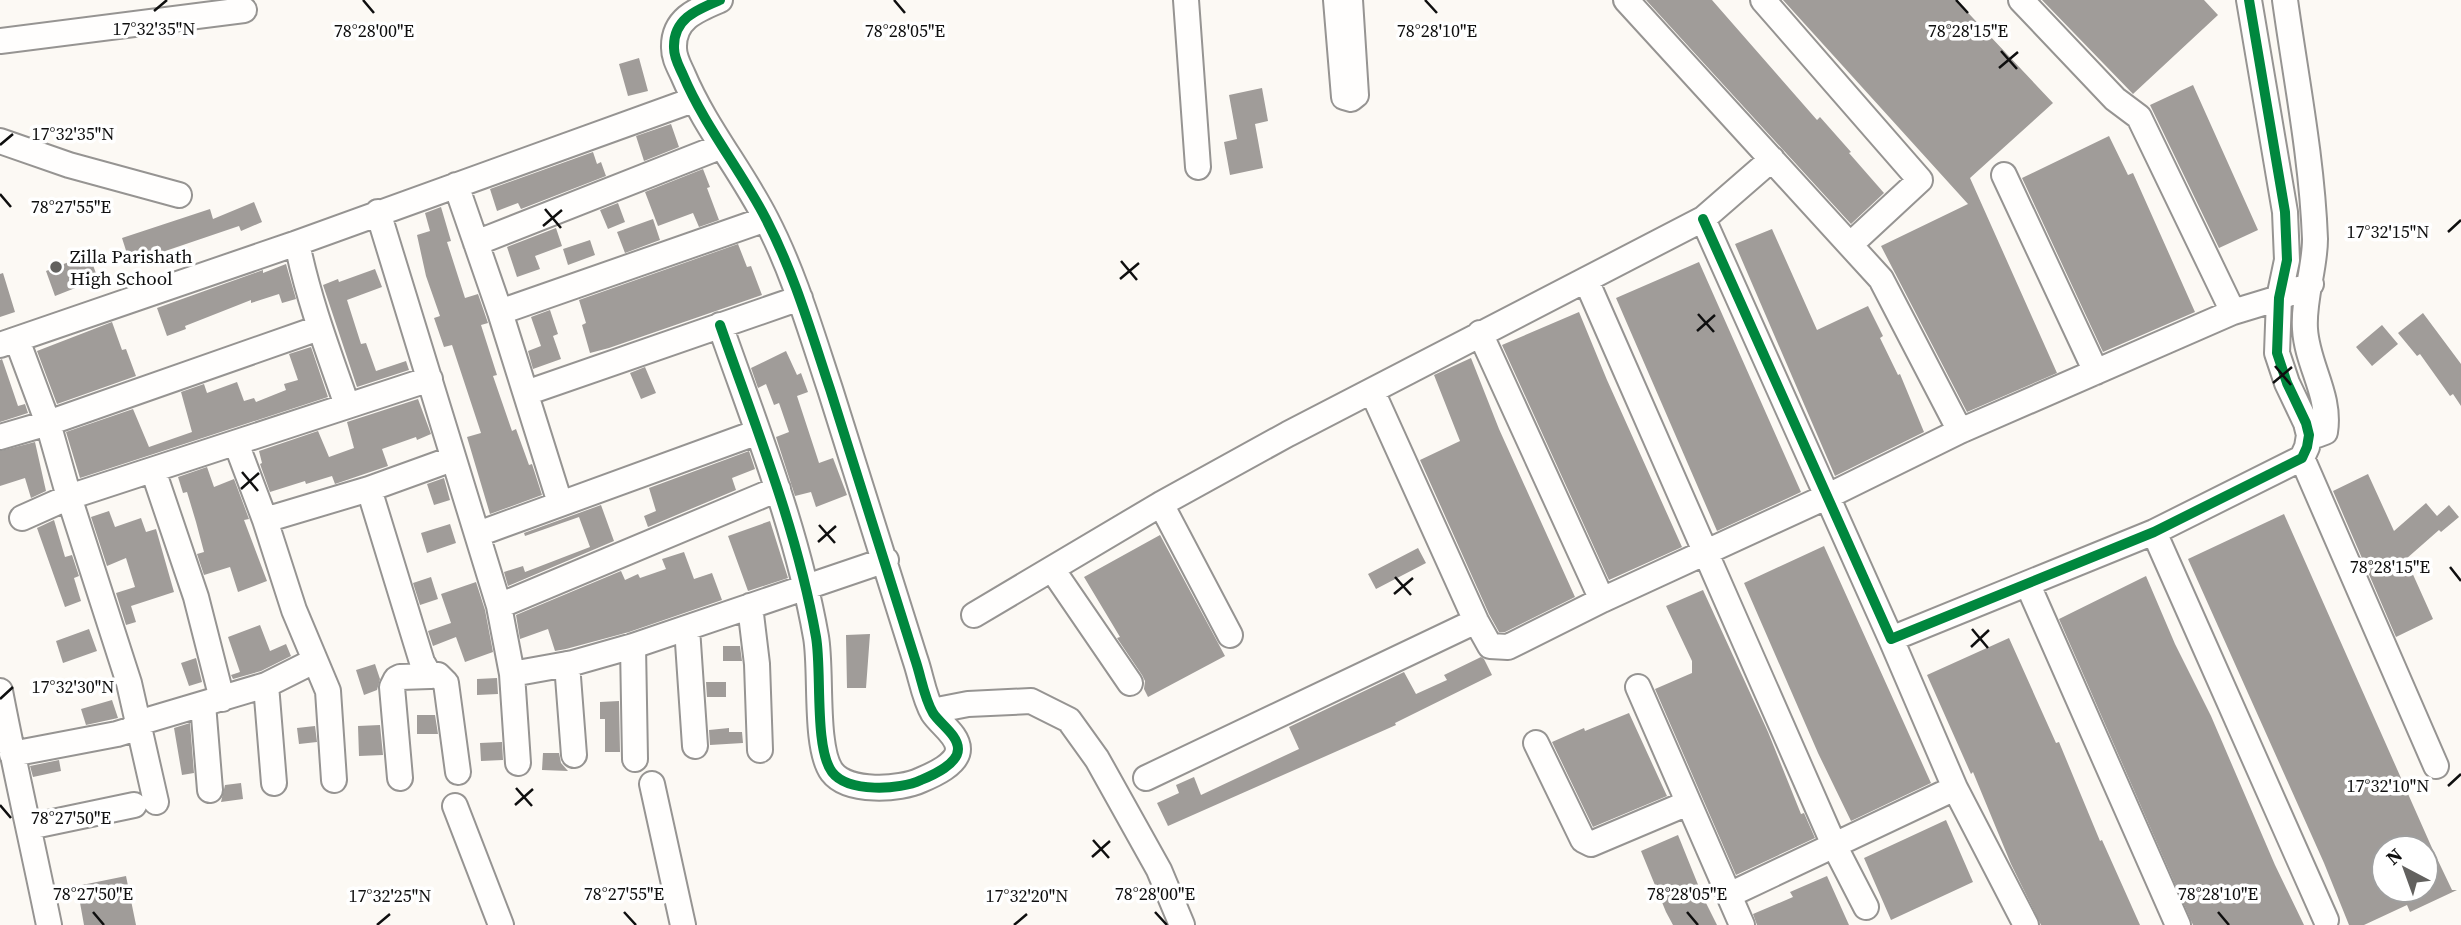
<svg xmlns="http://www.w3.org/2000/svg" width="2461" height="925" viewBox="0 0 2461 925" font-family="'Source Serif 4',serif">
<rect width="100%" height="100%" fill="#fcf9f4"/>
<path fill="#a09c99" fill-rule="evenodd" d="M1646,0H1712L1817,120L1820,117L1851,152L1849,153L1884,193L1851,224Z
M1783,0H1956L2053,103L1970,178L2057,373L1967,412L1881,246L1968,204Z
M2042,0H2204L2218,15L2133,94Z
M639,58L648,91L628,96L619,64Z
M2193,85L2258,230L2219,248L2150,105Z
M1262,88L1268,121L1255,124L1263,168L1230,175L1224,142L1237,139L1229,95Z
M671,124L679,147L644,161L636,136Z
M2109,136L2128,175L2133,173L2195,312L2103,352L2022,178Z
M593,152L597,164L601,162L606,176L521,209L518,203L497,211L490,189Z
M703,169L710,187L707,188L719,220L699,227L693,213L658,226L645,192Z
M254,202L262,222L241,231L239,226L130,263L122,238L210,209L213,219Z
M618,203L625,222L608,229L600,210Z
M441,207L451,241L447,242L465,298L478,294L488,323L481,325L497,375L493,376L512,431L516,429L529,465L532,464L542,495L490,514L467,437L481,433L452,345L444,347L434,318L440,316L426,276L417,235L430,231L425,213Z
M653,219L660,240L625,253L617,232Z
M556,228L562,246L535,256L540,269L517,277L507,247Z
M1772,229L1817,330L1868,306L1883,336L1880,338L1898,375L1900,374L1924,432L1835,476L1735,244Z
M590,240L595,255L568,265L563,249Z
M738,244L747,267L751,266L762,295L609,348L590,353L582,325L586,323L579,300Z
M89,254L98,279L55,296L46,271Z
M1699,262L1801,492L1717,531L1616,298Z
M286,264L296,299L282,303L279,294L251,303V300L185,326L186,329L167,336L157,308L263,270V273Z
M375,269L382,287L347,300L361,344L366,343L376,371L406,361L409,370L357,387L323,285L338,279L339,282Z
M3,273L15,312L0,317V274Z
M550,310L558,334L553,336L561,359L533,369L528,351L541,346L531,317Z
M1579,312L1607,380L1682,547L1609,580L1502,345Z
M2423,313L2461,364V406L2453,394L2450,396L2420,354L2417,356L2398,333Z
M112,322L122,350L126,349L136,376L57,404L37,351Z
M2382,325L2398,344L2372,366L2356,347Z
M311,347L328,397L80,478L66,432L133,409L149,447L192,432L181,392L204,384L207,393L237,382L244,401L254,398L256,402L286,390L284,384L298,380L289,354Z
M786,351L797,375L801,373L808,392L797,396L819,463L833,458L847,495L816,507L811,492L795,496L776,437L789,432L779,403L774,405L766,384L758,388L751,368Z
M1471,358L1499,429L1575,597L1505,632H1499L1489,614L1420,460L1460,441L1434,375Z
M2,359L18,406L25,404L28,413L0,422V360Z
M645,367L656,393L641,399L630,373Z
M418,399L431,434L417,440L416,437L382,449L388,466L335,484L332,476L306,484L305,481L270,492L260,464L262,463L259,451L318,431L329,457L354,448L347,422Z
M35,442L46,491L31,498L25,478L0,486V451Z
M749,451L755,469L732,478L736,490L648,527L644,516L656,511L649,488Z
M207,467L214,487L234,479L249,519L244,520L267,581L238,592L230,567L204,575L197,554L204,552L196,522L187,492L183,493L178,477Z
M2368,474L2394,531L2426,503L2437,516L2449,505L2459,517L2441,532L2439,530L2406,559L2433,619L2396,637L2333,491Z
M444,478L450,500L434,505L427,484Z
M601,505L614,541L508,586L504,572L523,566L525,572L590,547L579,517L525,536L524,533Z
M109,511L115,527L141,518L146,532L156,529L174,592L131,606L136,622L126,625L116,593L135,587L126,558L107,566L91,517Z
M2284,514L2432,848L2452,890H2457L2410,912L2407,905L2364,925H2349L2324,863L2188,559ZM2384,848H2426V890H2384Z
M54,520L65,557L72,555L79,576L74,578L81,601L65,607L37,528Z
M770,521L788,578L748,591L728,536Z
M450,524L456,543L427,553L421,533Z
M1160,535L1225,656L1148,697L1144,689L1145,681L1142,675L1117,638L1120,637L1084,577Z
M1824,546L1931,783L1851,821L1818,753L1744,583Z
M1418,548L1426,563L1376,589L1368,574Z
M684,552L694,579L712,573L722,600L629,632L566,649L555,651L548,629L520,639L516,615L621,571L625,580L638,574L640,578L666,569L662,559Z
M2146,576L2175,644L2211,716L2275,865L2304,925H2193L2059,619Z
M431,577L438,599L420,605L413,583Z
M476,582L485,610L493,652L465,662L456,637L433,646L428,631L451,623L441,594Z
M1703,590L1768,732L1801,814L1804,813L1815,838L1736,875L1655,689L1692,673V661L1666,606Z
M260,625L270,651L286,644L291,656L261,671L233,679L231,675L240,672L228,637Z
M89,629L97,651L63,663L56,641Z
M870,634L866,688H847L846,635Z
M2009,638L2056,743L2059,742L2100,841L2102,840L2140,925H2041L2011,864L1973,772L1971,774L1927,675Z
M723,646H740L742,661H723Z
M1481,657L1484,659L1492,675L1395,723L1396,725L1168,826L1157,803L1179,793L1176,785L1194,777L1201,795L1299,749L1289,727L1404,672L1416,694L1447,680L1444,675Z
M196,658L202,682L189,686L181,663Z
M375,664L380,679L377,690L364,695L356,670Z
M497,678L498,694L477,695V679Z
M706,682H726V697H707Z
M112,700L118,718L86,725L81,709Z
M619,701L620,752H605V719H600V702Z
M1629,713L1667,796L1593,827L1552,742L1584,728L1585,731Z
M417,715H435L438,734H417Z
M190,723L194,773L182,775L174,728Z
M380,725L383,755L359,756L358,726Z
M315,726L317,742L299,744L297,728Z
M729,728V732H742L743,743L710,745L709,730Z
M502,742L503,760L481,761L480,743Z
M543,753H559L561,763L568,771L542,770Z
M59,760L61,771L33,777L30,766Z
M241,783L243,799L221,802L225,785Z
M1946,820L1973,882L1891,920L1864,858Z
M1678,835L1703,897L1717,925H1673L1666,912L1641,851Z
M126,876L136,925H84L77,886Z
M1827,876L1849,925H1757L1753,914L1793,897L1790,892Z"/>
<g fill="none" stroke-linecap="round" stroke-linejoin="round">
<defs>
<path id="minor" d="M720,0C696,10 673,19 674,48C674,58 679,66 683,75C705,127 741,170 766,219C794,273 811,332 830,389C859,479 887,569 915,659C921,676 924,698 933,713C940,724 958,735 958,749C958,764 933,775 921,780C900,790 848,793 832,772C814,748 822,670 816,637C797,529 756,428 720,325
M1186,0L1198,167
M1336,0L1344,97L1351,99L1356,95L1350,0
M1626,0L1881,279L1960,431
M1763,0L1920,180L1851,244
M2021,0L2115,99L2139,117L2233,312
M2285,0C2296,79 2312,159 2315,239C2315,269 2303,299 2305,329C2307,365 2331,395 2325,432L2317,435H2309
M0,41L244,10
M0,141L69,165L179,195
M2004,175L2096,372
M456,185L500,312L560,503
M378,212L499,606L512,674L518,763
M1703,219L1891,639L2154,532L2302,458L2307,447L2309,435L2306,423L2287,383L2277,353L2279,298L2287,260L2285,212L2249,0
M297,243C308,298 328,351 347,405
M476,243L722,146
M1586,280L1834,845L1866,907
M500,312L766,219
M1480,333L1602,600
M17,340L48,423L69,497L129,683L156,802
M0,345L297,243L693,100
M1372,391L1476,621L1490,646L1508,647L1602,600L1826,497L1960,431L2233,312L2279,298L2311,284
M526,393L800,298
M0,437L48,423L319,328
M236,443L265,520L294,610L328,691L334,780
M2302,458L2436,766
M153,470L196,597L222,699
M369,489L422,662L430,676L438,675L446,683L458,772
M1161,504L1230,635
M22,518L69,497L430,379
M265,520L369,489L452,459
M2154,532L2326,920
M478,534L758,432
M1052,569L1130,683
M2028,585L2178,925
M499,606L778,489
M750,606L757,664L760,750
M974,615L1161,504L1288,434L1703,219L1772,159
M687,628L695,746
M1891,639L1955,788L2026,925
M633,646L635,759
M567,664L574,755
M512,674L573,663L633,646L886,560
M266,685L274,783
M1638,687L1742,925
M0,691C15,769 33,847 49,925
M203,704L210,790
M932,711L968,704L1031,701L1069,720L1097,759L1159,870L1182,925
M1536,743L1583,840L1591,844L1688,803
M12,754L117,734L130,730L138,723L266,685L314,661
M400,778L392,687L396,679L400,677L430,676
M1146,778L1476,621
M652,784L683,925
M455,806L501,925
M29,827L134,805
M1729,895L1955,788"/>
</defs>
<use href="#minor" stroke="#969492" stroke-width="28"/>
<use href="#minor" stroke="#fffefd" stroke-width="24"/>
<defs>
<path id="cycleway" d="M720,0C696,10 673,19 674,48C674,58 679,66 683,75C705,127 741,170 766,219C794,273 811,332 830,389C859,479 887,569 915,659C921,676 924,698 933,713C940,724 958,735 958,749C958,764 933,775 921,780C900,790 848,793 832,772C814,748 822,670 816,637C797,529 756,428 720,325
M1703,219L1891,639L2154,532L2302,458L2307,447L2309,435L2306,423L2287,383L2277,353L2279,298L2287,260L2285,212L2249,0"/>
</defs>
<use href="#cycleway" stroke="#fff" stroke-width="15"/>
<use href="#cycleway" stroke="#00873e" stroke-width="10"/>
</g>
<path fill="none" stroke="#0f0f0f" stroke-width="2.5" d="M363,0L374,13M894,0L905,13M1425,0L1437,13M1956,0L1968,13M154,11L167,0M2001,51L2017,69M1999,68L2018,52M0,145L13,134M0,194L11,207M545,209L561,228M543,226L562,210M2448,232L2461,220M1121,261L1137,280M1120,279L1139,263M1698,314L1714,332M1697,331L1715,315M2275,366L2291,385M2273,383L2292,367M242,472L258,491M241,489L259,473M819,525L835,543M818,542L836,526M2450,567L2461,581M1395,577L1411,595M1394,594L1413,578M1972,629L1988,648M1971,647L1989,630M0,699L13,687M2448,786L2461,774M516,788L532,806M0,805L11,818M515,805L533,789M1093,840L1109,858M1092,857L1110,841M93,912L104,925M624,912L636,925M1155,912L1167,925M1687,912L1698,925M2218,912L2229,925M377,925L390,914M1014,925L1027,914"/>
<circle fill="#62615f" stroke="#fff" stroke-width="2.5" cx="56" cy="267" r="7"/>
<g text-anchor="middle" stroke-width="7" stroke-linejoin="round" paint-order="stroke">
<g font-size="19" fill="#0f0f0f" stroke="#fff" text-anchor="start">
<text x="70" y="263">Zilla Parishath<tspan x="70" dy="22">High School</tspan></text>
</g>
</g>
<g font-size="18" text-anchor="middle" fill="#0f0f0f" stroke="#fff" stroke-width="7" stroke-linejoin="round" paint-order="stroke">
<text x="154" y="35">17°32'35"N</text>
<text x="374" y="37">78°28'00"E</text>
<text x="905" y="37">78°28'05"E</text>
<text x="1437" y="37">78°28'10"E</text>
<text x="1968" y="37">78°28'15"E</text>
<text x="73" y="140">17°32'35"N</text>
<text x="71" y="213">78°27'55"E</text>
<text x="2388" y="238">17°32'15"N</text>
<text x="2390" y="573">78°28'15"E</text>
<text x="73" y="693">17°32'30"N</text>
<text x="2388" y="792">17°32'10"N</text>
<text x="71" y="824">78°27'50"E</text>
<text x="93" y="900">78°27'50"E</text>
<text x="624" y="900">78°27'55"E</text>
<text x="1155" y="900">78°28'00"E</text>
<text x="1687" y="900">78°28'05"E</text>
<text x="2218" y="900">78°28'10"E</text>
<text x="390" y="902">17°32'25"N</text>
<text x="1027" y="902">17°32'20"N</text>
</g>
<g transform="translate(2405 869) rotate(319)"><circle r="33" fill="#ffffff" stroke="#9f9f9f" stroke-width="2"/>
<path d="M0-5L12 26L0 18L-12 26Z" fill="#62615f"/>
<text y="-10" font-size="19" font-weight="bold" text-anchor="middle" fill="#0f0f0f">N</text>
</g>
</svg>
